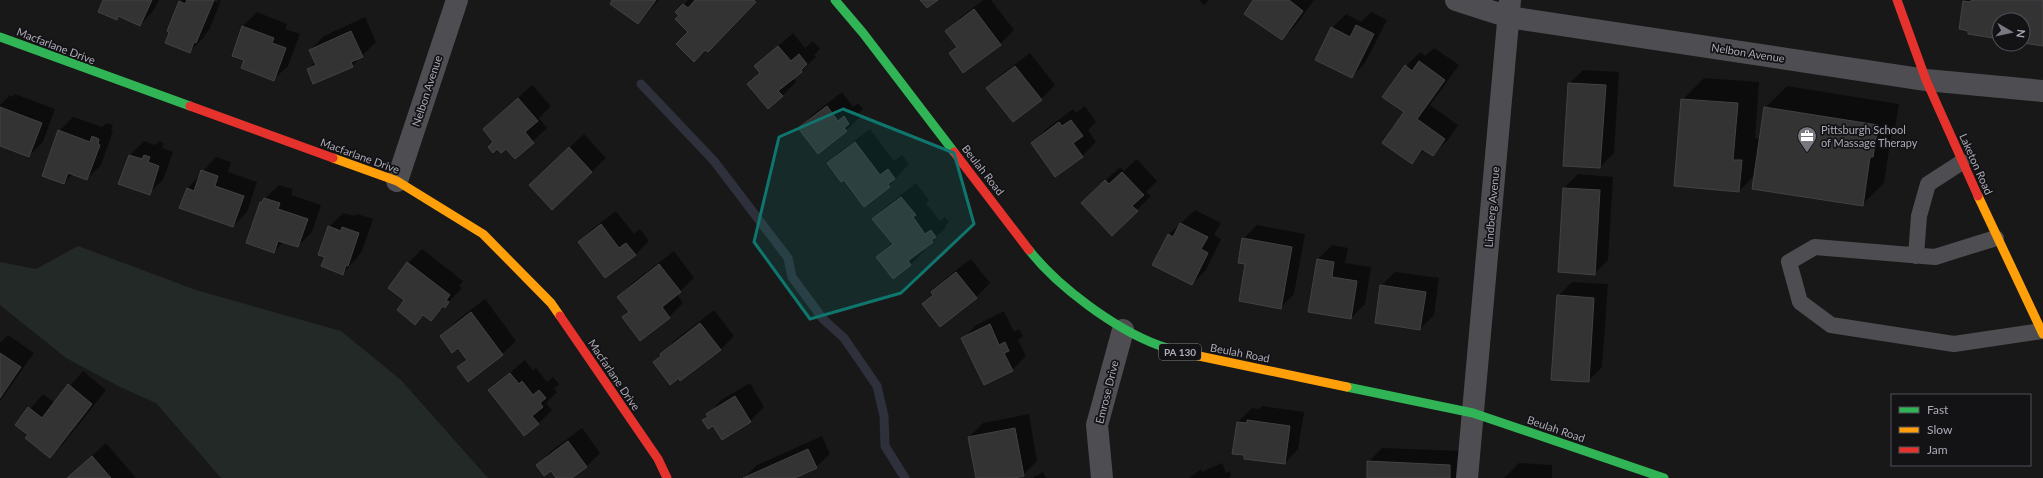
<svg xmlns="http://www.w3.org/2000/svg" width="2043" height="478" viewBox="0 0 2043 478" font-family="Lato,sans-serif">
<rect width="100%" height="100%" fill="#181818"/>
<path fill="#222926" d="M78,246L196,290L341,331L401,380L488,478H221L156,403L120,387L66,358L0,305V262L36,269Z"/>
<path fill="#0007" d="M104,0H159L153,11L140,25L120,16L116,19Z
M181,0H211L218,3L219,1L216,0H221L210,28L203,38L189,52L180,2Z
M614,0H659L638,23Z
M688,0H757L722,37L690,32L677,12Z
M983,0H991L1014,30L1000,44L950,53L957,46L947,31L961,17Z
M1199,0H1209L1204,5Z
M1254,0H1314L1296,25L1282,39Z
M1966,0H2043V45L2023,42V20H1999V38L1964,2Z
M257,12L287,24L285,29L300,34L288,66L274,79L245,60L233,55L243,26Z
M1371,12L1387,20L1365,63L1352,77L1332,28L1346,14L1361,22Z
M365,17L376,42L352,66L308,69L315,62L310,50L324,36Z
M793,33L805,48L813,41L820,49L814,55L816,57L793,78L796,82L782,96L749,84L760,72L755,66Z
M1434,48L1459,65L1430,105L1458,125L1447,141L1433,154L1425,149L1412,162L1406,112V66L1420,52L1425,56Z
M1030,53L1055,85L1041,99L988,88L1002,74Z
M1583,70L1619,72L1614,153L1600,167L1569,84Z
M1704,78L1759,82L1755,138L1760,139L1765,108L1787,86L1899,104L1894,134L1891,137L1884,183L1862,205L1755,175L1739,191L1682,100Z
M532,85L551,106L539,118L547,128L515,158L506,148L497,147L484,129Z
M842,92L853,107L858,103L863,109L858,114L860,117L846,131L800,128L813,114Z
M15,94L55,109L43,142L29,156L0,145V105L10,95L12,97Z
M1085,106L1096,122L1088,130L1096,142L1082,156L1032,143L1046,129L1073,109L1076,113Z
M73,117L102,127L107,123L113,125L111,130L113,131L101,165L87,179L73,174L64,183L59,131Z
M870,129L894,161L902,155L909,164L889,186L844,179L828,163L842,150Z
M584,134L606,158L552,208L544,171Z
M144,141L155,145L159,141L164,143L162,148L173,152L163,180L149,193L130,155Z
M216,157L231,162L228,172L257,182L247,212L233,226L187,189Z
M1137,159L1157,181L1146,192L1151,196L1112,234L1096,189L1120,167L1124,171Z
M1578,174L1613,177L1608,260L1594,274L1564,188Z
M916,183L929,200L926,203L940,221L945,217L949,222L945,226L946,228L923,248L925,250L911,264L893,278L878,257L893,242L874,219L888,205Z
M279,185L293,189L291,195L321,205L312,232L298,246L284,241L274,252L261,202Z
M1195,210L1221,223L1214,235L1221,239L1206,270L1192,284L1154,264L1169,234Z
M616,211L634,234L640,229L649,241L635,255L579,242L593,228Z
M343,213L354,216L357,214L373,219L362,251L356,259L343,273L326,257L329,227Z
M1257,225L1305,234L1294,294L1280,308L1246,263L1243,239Z
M1332,245L1348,248L1345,263L1371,267L1365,304L1351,318L1318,259Z
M422,249L463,281L459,286L462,288L431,320L424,315L415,323L405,300L389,288L408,263Z
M674,251L694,278L677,294L683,303L669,317L641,339L624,317L630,311L618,297L632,283Z
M971,259L990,283L976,297L923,304L946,278Z
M1395,272L1439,278L1434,315L1420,329L1381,286Z
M1572,282L1608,284L1602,367L1588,381L1558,296Z
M485,299L516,341L502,354L458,367L467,358L458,347L441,336L455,322Z
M714,310L734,336L720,350L680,377L654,362L675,340Z
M1004,311L1014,332L1019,329L1023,336L1018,340L1026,356L1012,370L963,339L976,325Z
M8,335L34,353L0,401V343Z
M525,360L533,371L536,368L547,382L553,377L559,384L554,389L557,392L546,403L552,410L538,424L489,390Z
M83,371L106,390L64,443L50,457L16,425L43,394L55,403Z
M750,383L764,407L750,421L713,425L704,420L721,400Z
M1262,406L1304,412L1298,449L1285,463L1238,422L1252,408L1259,409Z
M1029,414L1037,461L1023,475L1008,478H977L969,437L983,423Z
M582,428L600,453L586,467L571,478H558L552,470L537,465L551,451Z
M822,436L830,454L816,467L798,475L799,478H744L757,465Z
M106,443L136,478H68L82,465Z
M1382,448L1464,451L1463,478H1368V462Z
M1222,463L1226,473L1230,471L1231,475L1229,478H1189L1201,469L1202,472Z
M1519,463L1552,465V478H1504Z
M1043,472L1046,478H1032Z"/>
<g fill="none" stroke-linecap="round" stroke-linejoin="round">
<path stroke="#2e313b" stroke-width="9" d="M641,84L714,161L788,258L792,277L823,319L844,338L877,386L884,416L885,446L905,478"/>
</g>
<path fill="#333334" stroke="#424144" d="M103,0H152L140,26L118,16L117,20L98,12Z
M187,0H214L196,43L194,42L190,53L165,43L169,33L167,31L179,1L185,4Z
M612,0H656L638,24L610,4Z
M695,0H754L756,2L708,52L705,50L694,62L676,44L688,32L675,19L679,16L675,12L683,4L688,8Z
M920,0H938L927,8Z
M1253,0H1289L1303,11L1282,40L1244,14Z
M1971,0H2043V46L2023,43V20H1999V39L1968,34V31L1959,29L1963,1L1971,2Z
M974,9L1001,45L963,73L949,53L957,47L945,31Z
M1356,25L1374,34L1352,78L1315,60L1331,27L1350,37Z
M242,26L274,38L272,43L286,48L274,81L241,68L244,60L232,56Z
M351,31L363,57L351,62L353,67L313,84L307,69L316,65L309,50Z
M778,46L791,61L799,54L807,64L801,70L802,72L778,91L783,96L768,109L747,84L760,73L754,66Z
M1419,61L1445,80L1417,119L1445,139L1433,156L1422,149L1412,164L1382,143L1404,112L1382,97L1405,65L1412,71Z
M1015,66L1042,100L1013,122L986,88Z
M1568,83L1606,85L1600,168L1563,166Z
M518,98L538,121L525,132L534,143L515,159L506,149L501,153L497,149L493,153L488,147L493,142L483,129Z
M1681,99L1738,103L1733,160H1742L1739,192L1674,186Z
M827,106L838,121L844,116L849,124L844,128L847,131L818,154L798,128Z
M0,107L42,123L29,157L0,146Z
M1764,107L1878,125L1873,157H1870L1863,206L1752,189Z
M1071,120L1083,136L1073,143L1083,157L1055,177L1031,143L1059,122L1062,126Z
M58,130L90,142L92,136L99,139L98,144L100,145L87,180L68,173L64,184L42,176Z
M855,142L880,175L888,169L895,179L888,184L890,187L864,207L844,180L841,182L827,163Z
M569,147L592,172L552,210L529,185Z
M129,155L142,159L144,155L150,157L148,162L159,166L150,195L118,184Z
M201,170L218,176L215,186L244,196L233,227L179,208L187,188L194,191Z
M1122,172L1144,195L1132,206L1138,211L1112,236L1081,203L1105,180L1109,184Z
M1563,188L1600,190L1595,275L1558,272Z
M901,197L916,215L913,217L925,234L931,230L936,237L931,240L933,242L908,261L911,265L893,279L876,257L893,244L872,219Z
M264,198L280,203L278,209L308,219L298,247L278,241L274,253L246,243L260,202H262Z
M1180,223L1208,237L1201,249L1208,253L1192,285L1152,265L1168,234L1173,237Z
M601,224L619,248L626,243L636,255L605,278L578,242Z
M328,226L341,231L342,227L359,233L348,266L346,265L343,275L321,266L325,257L318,255Z
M1242,238L1292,247L1281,309L1239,301L1245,264L1238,263Z
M1317,259L1334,262L1332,277L1357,281L1351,319L1308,312Z
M407,262L450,295L446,300L449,302L445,308L443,306L431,321L423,315L415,325L397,310L404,300L388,288Z
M659,264L681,292L662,307L670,318L640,341L622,317L629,312L617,297Z
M956,272L977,298L940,327L922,304L933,295L931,292Z
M1380,285L1426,292L1420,330L1375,323Z
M1557,295L1594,298L1589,382L1551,380Z
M471,312L503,355L468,382L457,367L467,360L458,348L452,353L440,336Z
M700,323L721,350L680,381L679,378L670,385L653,362L661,356L660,354Z
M990,324L999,345L1005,342L1009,351L1004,353L1013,371L984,385L961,338Z
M0,353L21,367L0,398Z
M510,373L519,384L522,381L533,395L539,390L546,398L540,403L543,407L532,416L539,424L524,436L488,390Z
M68,384L92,404L50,458L25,438L28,435L15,425L28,407L42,418Z
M735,396L751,422L722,440L713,426L708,429L702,420L708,417L706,414Z
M1247,420L1290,426L1285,464L1244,459V455L1232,454L1237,422L1247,423Z
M1015,428L1024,476L1014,478H976L968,437Z
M568,441L587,467L572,478H556L551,471L544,476L536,465Z
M808,449L817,468L795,478H743Z
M92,456L111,478H67Z
M1367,461L1450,465V478H1367Z"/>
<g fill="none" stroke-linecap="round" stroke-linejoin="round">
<path stroke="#4e4d51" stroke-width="16" d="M1996,238L1935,257L1815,247L1789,262L1800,302L1831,325L1954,344L2042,331
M1916,256L1919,216L1928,184L1962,162"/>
<path stroke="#4e4d51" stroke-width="22" d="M1456,0L1509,17L1926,80L2043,91
M397,181L457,0
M1102,478L1097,425L1123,330
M1467,478L1510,0"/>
<path stroke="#30b455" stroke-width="9" d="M835,0L863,33L954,152
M0,37L190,106
M1029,250C1058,287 1115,329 1158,345C1171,350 1185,353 1199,356
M1347,387L1473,413L1664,478"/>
<path stroke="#ff9f0a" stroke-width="9" d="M333,158L397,181L483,234L551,303L560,316
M1978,196L2043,334
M1199,356L1347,387"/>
<path stroke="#e5322d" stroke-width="9" d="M1897,0L1926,80L1978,196
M190,106L333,158
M954,152L1029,250
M560,316L658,459L667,478"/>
</g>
<path fill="#0f766e" fill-opacity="0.2" stroke="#0f766e" stroke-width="3" stroke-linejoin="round" d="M843,109L954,153L974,224L901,293L810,319L754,242L779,137Z"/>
<defs>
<symbol id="office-pin" viewBox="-11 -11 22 30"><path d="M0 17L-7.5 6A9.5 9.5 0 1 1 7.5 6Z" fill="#787880" stroke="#131214"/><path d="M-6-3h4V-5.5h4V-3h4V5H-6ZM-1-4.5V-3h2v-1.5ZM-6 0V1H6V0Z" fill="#fff"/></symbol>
</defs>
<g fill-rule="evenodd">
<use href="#office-pin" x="1796" y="125" width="22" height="30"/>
</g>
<g text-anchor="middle" stroke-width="3.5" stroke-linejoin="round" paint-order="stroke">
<rect fill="#131214" stroke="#7e7d87" stroke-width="1" x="1159" y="344" width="42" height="16" rx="3"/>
<g font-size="10" font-weight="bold" fill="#acabb8">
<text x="1180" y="356">PA 130</text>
</g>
<g font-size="11" fill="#acabb8" stroke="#131214">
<text transform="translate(56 46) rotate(21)" y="4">Macfarlane Drive</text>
<text transform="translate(1748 53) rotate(9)" y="4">Nelbon Avenue</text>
<text transform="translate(427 91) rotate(-72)" y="4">Nelbon Avenue</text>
<text transform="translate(360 156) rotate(20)" y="4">Macfarlane Drive</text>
<text transform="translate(1976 164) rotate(66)" y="4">Laketon Road</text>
<text transform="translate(983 170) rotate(52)" y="4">Beulah Road</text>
<text transform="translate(1492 207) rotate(-85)" y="4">Lindberg Avenue</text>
<text transform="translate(1240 353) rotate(11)" y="4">Beulah Road</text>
<text transform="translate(614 375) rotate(56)" y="4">Macfarlane Drive</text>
<text transform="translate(1107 392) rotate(-76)" y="4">Emrose Drive</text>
<text transform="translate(1556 429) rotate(19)" y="4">Beulah Road</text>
</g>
<g font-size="11" fill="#acabb8" stroke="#131214" text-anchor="start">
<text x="1821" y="134">Pittsburgh School<tspan x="1821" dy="13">of Massage Therapy</tspan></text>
</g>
</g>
<rect x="1891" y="394" width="140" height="72" fill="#131214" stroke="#504f56"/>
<rect x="1899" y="407" width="20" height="6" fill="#30b455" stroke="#504f56"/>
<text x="1927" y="414" font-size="12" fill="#acabb8">Fast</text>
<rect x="1899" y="427" width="20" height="6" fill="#ff9f0a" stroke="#504f56"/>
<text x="1927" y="434" font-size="12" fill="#acabb8">Slow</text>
<rect x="1899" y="447" width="20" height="6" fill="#e5322d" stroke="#504f56"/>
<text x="1927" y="454" font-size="12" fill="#acabb8">Jam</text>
<g transform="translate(2011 32) rotate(99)"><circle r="19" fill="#131214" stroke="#504f56"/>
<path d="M0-3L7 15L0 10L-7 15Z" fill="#787880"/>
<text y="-6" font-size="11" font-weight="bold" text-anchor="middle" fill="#acabb8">N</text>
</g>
</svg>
